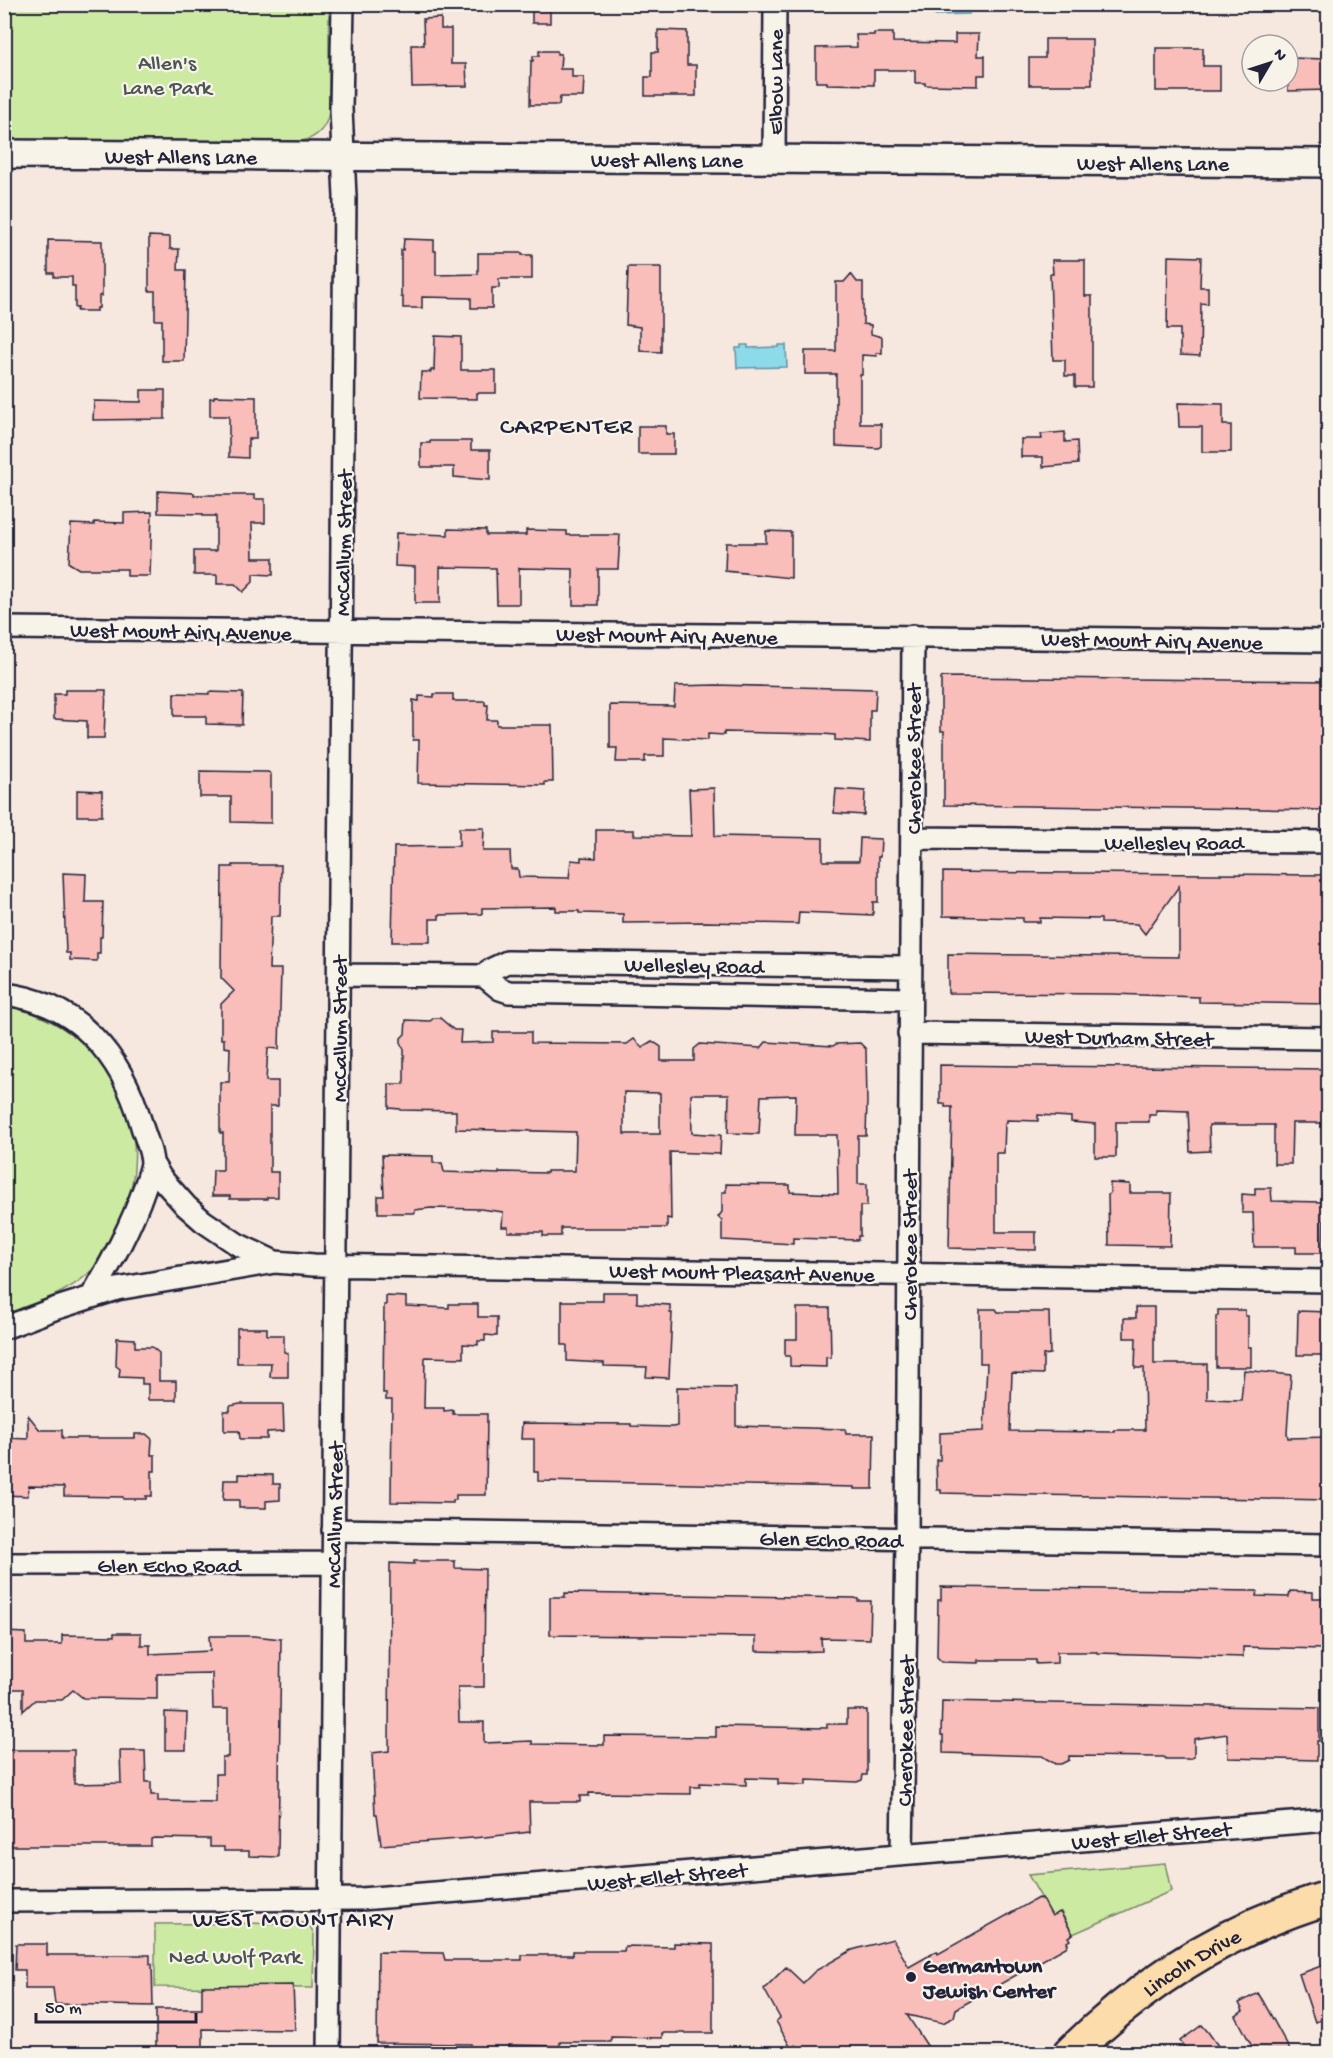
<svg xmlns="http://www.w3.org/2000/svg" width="1333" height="2058" viewBox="0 0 1333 2058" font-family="'Gochi Hand',sans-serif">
<rect width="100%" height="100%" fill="#f7e8df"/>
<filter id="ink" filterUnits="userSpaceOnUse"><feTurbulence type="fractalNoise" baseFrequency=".0167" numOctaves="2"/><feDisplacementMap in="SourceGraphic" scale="12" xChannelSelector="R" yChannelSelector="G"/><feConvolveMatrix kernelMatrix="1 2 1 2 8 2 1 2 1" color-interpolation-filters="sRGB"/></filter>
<g filter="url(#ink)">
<path fill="#cdeaa2" stroke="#78866e" stroke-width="1.5" d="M4,5H329V112C327,127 317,138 302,141L5,142Z
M5,1005C107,1027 163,1125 120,1223C112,1239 104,1257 92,1270C68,1294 35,1303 5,1317Z
M1165,1863L1171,1891L1073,1934L1061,1912L1052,1916L1028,1875Z
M304,1923L310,1926L314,1934L313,1988L155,1987V1924Z"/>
<path fill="#8cdaea" stroke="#6290a4" stroke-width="1.5" d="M934,5H969V14L934,15Z
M741,345H748V348L779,347V345H786L787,367L737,368L736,348H741Z"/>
<path fill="#f9bdba" stroke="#22223b" stroke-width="1.5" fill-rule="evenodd" d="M532,4H550V23H532Z
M441,18V29H451V64H466L467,86L412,87L411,45H424L423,19Z
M658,30L687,31V65H696V96H645V77H652V52H658Z
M874,33H893V42L955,43V34H979L978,56H985V75H978V86L925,85V83H915V70H874V85L827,84V82H816V48L857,47L856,35H874Z
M1045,39H1092V85H1029V58H1045Z
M1156,48H1203V66H1220V91H1156Z
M539,51H557V54H561L560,69H572V77H584L583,97H560L559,105H530L531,61H533V56H539Z
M1288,58L1329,59V90L1288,91Z
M149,236L170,237V249H179L178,270H186L184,361H162V320H155V291H149Z
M404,239L434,240V251H436V275L478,274V253H522V255H532V279H499V288H492V308H471V298L422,297V308H403V297H401V250H403Z
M48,240L102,241V296H99V308H97V311H77L78,308H75V286H72V277H54V273H48Z
M1168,256L1201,257L1200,287H1208V304L1201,303L1200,356L1180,355V329H1167Z
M1052,260H1085V296H1092V387H1075V376H1065V360H1053L1050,274H1053Z
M628,267H661V352L640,351V327L626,325Z
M851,274L857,282H863V324L871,325V334L882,337V353H876L877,356L862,355V375H860V424H881V446L878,448L836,446V374H805V351H836V282H844Z
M435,336L461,337V370H496V393H477V399L420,398L421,372H431V370H434Z
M141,390H165V419L93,420L94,401L141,402Z
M214,396L256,397V439H248V458L229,457V416H210V398H214Z
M1178,403L1223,404V425H1231V452H1202V427H1179Z
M638,426H666V434H674V454H638Z
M1065,432V442L1077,441L1078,464L1043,467V457H1021V439H1042L1041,434Z
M430,441H471V450H490V480L454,477V467H421V443H430Z
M158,491L194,493V495H254V499H265V523H252L253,558H273V575L253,574V582L243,592L235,584H217V575H194V551H216V516H203V514L158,513Z
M152,512L150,576H127V569H79L69,563L71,524L94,525V522L124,523V513Z
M448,529L486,530V535H526V530L567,531V535H620L618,569H598V605H573V569L519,568V604H497L496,568L440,567V603H415V567L395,566L396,533L448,535Z
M766,531L791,532V578L725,571L726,543H766Z
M944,677L1329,681V810L944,805V731H941V678Z
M716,685L876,689L875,710H870V742L835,740V735L823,734L724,732V735L708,734V740L664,738V756H645V762H616L617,748H610V705L674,706L675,686Z
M65,690H106L104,738H87V721L54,719V694H65Z
M209,692L243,693L242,725L206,724V716H174V693L209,694Z
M434,694H453V701H485V705H488L487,720H497V725H552L553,782H545V785L418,783L419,740H413V700L419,701V696L434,697Z
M200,771L268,772L271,774V823L231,822V797H200Z
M714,788L715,836L823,838V861H859L860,838L881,839L880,857H878V902H873V915L799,912L798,924L706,922L623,923V914L579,913V911H556V907L482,908V914L439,915V919H430V942H392L394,847L459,846V828H484L483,851H510L511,869H518L519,877L569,878L571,860L581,861V857L596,858V830H634V835L691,836L689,789Z
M836,789L865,791L864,815L834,813Z
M77,790L102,791V816H77Z
M233,865H281L280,916H271L269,969H281L279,1049L268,1048L266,1081H278V1106H270V1172H278V1197H267V1199H230V1196H212L213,1170H223V1133H220V1082H229L230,1048L224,1047V1039H221V1004L234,991L221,978L222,867H233Z
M943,872L1329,875L1326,949H1329V1004L1199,1002V997L1112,994L948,993V954L1179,957V886L1145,934L1137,924L1101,923V919L1040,918V922H1023V918L943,916Z
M63,873L86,874L85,902H103L102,937H100V953H97V961L70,960V953H66Z
M434,1018H440L454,1030H461L460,1043L493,1042V1032H531V1043L627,1044L634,1039L642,1047L652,1041L661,1047V1061H694V1049L700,1044L761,1048L766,1042L833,1046L836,1044L860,1043L866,1049L867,1102L866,1136H858V1184H867V1206H860V1236H858V1240L793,1238V1244L722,1240V1221L718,1217L722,1212V1192H726V1184L790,1185V1192L838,1194L837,1135H795L796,1095L761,1096L759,1134L728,1133L729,1094H691L692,1133L721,1135L720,1154L670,1152L671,1219L667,1218V1228H561V1236H543V1232H508V1227H502L503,1212L480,1209L431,1208L415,1210V1213H378V1196H384L382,1155L433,1156V1163H442L444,1172L499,1174V1172L547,1173V1171H575L576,1132L456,1129V1111L400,1110V1109L389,1108V1084H404V1049L401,1045V1038L405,1034L406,1020L430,1021ZM624,1092L660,1093V1134H624Z
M940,1065L1325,1069V1123H1292L1291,1164H1274V1125H1209L1210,1151L1190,1152L1188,1111L1156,1110V1115H1149V1122H1116V1157H1095V1124L1071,1122V1117L1038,1115V1121L1007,1120V1123H1005L1004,1153H996V1232H1036V1250L949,1248L952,1107H945V1104H940Z
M1110,1183L1130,1184V1193H1171L1170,1246L1109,1245L1108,1195L1110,1193Z
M1255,1188H1271L1272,1201L1324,1202L1323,1253H1296V1247H1254L1253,1213H1242V1194L1255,1195Z
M603,1292H637V1303L670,1305V1313H672L669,1378L646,1377L647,1367L604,1366V1363L567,1361V1345H562V1301H603Z
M386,1296L406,1297V1306L449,1308V1304H478V1317H497V1336L485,1335V1341H478V1345L463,1344V1358L425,1357L424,1408H444V1411L453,1410V1414H487L486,1495H456V1500H453V1503L391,1502L392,1400H386V1393H383L384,1305H386Z
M1136,1307H1154V1364H1207V1399L1241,1400L1244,1370L1291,1375L1287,1433L1288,1438L1329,1437V1500L981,1494L941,1493V1490H937L936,1460H940V1433L984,1431L987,1363H980V1309H996L998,1312H1049L1050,1354L1043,1355V1374L1012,1373L1010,1431L1115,1432V1430H1145L1144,1368H1135L1136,1338H1124V1318H1136Z
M797,1308H830L831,1358L826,1357V1367L790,1366V1356H785V1339H797Z
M1218,1310H1245V1316H1248V1347H1251V1367H1216V1316H1218Z
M1298,1311L1329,1312V1355H1297Z
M237,1328H267V1335H284V1352L288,1353V1377H270L271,1363H237Z
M117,1338L135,1339V1347H152L159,1353V1381H176V1400H148V1384H142V1378L119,1377L120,1369L116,1366Z
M677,1387L736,1388V1426L845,1429L846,1434H874L873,1489H854V1487L538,1481V1472H534V1439H521L522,1423L631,1424V1426L673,1427L677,1426Z
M240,1404H283L284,1431L267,1432V1439H240L239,1431H224V1411H230V1406Z
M28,1415L40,1430H62V1438H135V1434H146L152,1439L151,1455H155V1471H152V1496H146V1499H123V1497L64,1496V1487L29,1486L28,1496L4,1495V1438L28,1439Z
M239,1474L273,1475V1484H280V1500L266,1501V1508H239V1500H223L224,1480H239Z
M414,1561H455V1568L485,1569L484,1687H458L459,1722H484V1743L532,1741V1744L604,1745V1736L716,1737V1726L827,1728V1724H847V1710H867V1775H863L862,1780L857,1782L806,1780V1785L778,1784V1779L746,1778V1785L700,1783V1787H691V1794L589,1793V1796H580V1802H529L530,1832L485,1837L381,1845L377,1814H375L372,1753L389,1751L390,1563L414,1564Z
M941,1587L1257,1591L1256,1596L1289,1597L1290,1591L1313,1592V1598H1323V1649L1243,1647V1657L1097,1653V1652H1057V1663L1036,1664V1660H979V1663L942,1662L937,1657L938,1600H941Z
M565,1593L855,1598L858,1599V1601H871L870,1639L821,1638L822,1651L795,1652L756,1651V1637L550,1635V1597H565Z
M4,1632L26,1633V1644H62V1635L114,1636V1633H141V1645H150V1654L210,1651L209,1636H254L281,1639L278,1857L249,1856V1851H224V1847H210V1839L154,1838L151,1839V1846H4L5,1750H74V1784L121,1783L120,1751H145L146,1782H151V1795H158V1801L216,1802V1774H222V1757H228V1709H213L212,1673L157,1674V1699L83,1698L73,1690L62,1700H35L23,1711V1689H4Z
M942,1701L1319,1708V1741H1317V1760L1228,1758L1227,1734L1194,1739V1757L1189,1759H1166L1164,1757L1069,1756V1760L1061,1764H1055L1042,1756L943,1753V1735H941Z
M165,1712L187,1713L186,1750H165Z
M1038,1898L1039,1899L1042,1898L1052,1916L1060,1912L1073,1934L1068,1937L1070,1940L1067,1942L1068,1944L1066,1947L956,2009L954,2017L943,2023L907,2015L928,2047L916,2054H800L796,2045L791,2048L776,2021L780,2018L764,1989L786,1967L803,1983L815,1971L852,1950L893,1939L909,1967L937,1951L938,1954Z
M674,1943L713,1944V2033H662V2038L611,2037V2042H560V2046L509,2045V2050H471V2044L377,2043L378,1952L443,1953L445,1960H522V1955H573V1951H624L625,1946L674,1947Z
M16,1944H47V1955H150V1964H152L153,2006L55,2004L53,1988H25V1970H15Z
M1324,1965L1329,1976V2017L1315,2022L1299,1974Z
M293,1985L295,2030L203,2029V2048H156V2009H202V1986Z
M1258,1993L1263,2001L1292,2054H1256L1236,2016L1243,2011L1239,2003Z
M1202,2025L1208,2032L1224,2054H1189L1180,2041Z"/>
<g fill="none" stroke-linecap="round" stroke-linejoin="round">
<defs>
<path id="minor" d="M774,159L775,4
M4,628L1328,641
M912,838L1328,842
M339,975L484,976L500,989L509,992L910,999
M484,976L490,970L507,962L910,967
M4,994C77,1002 122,1056 141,1123C144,1135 152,1151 152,1163C151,1171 147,1181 144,1189C131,1227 112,1261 92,1296
M909,1033L1328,1038
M152,1163L161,1178L186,1206L203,1221L237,1244L275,1262L314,1265L1328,1281
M4,1328L54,1309L117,1289L275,1262
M333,1530L1328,1545
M4,1564L333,1563
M902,1854L907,1539L913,636
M4,1901L361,1899L1328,1820
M329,2054L345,197L341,109L343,4"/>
<g id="tertiary">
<path id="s1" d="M4,154L1328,163"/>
</g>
<g id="primary">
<path id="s2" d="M1070,2054C1143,1982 1230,1927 1328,1898"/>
</g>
</defs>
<use href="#minor" stroke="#22223b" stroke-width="26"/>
<use href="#tertiary" stroke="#22223b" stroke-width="32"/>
<use href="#primary" stroke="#22223b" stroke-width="38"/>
<use href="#minor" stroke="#f7f3e8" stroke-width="21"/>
<use href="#tertiary" stroke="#f7f3e8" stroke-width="27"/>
<use href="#primary" stroke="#fddcac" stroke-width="33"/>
</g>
</g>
<circle fill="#22223b" stroke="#f7f3e8" stroke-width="2" cx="911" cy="1977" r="6"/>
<g text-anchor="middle" stroke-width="4.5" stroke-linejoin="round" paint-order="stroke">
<g font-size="22" fill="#4d5455" stroke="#f7f3e8">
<text x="167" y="69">Allen's<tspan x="167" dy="25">Lane Park</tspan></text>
<text x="235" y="1963">Ned Wolf Park</text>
</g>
<g font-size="22" fill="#22223b" stroke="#f7f3e8">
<text transform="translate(774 82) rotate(-90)" y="8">Elbow Lane</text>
<text dy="8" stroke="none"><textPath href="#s1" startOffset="177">West Allens Lane</textPath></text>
<text dy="8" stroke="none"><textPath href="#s1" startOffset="663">West Allens Lane</textPath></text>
<text dy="8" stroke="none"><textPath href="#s1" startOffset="1149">West Allens Lane</textPath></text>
<text transform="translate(342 543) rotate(-89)" y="8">McCallum Street</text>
<text transform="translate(181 630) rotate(1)" y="8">West Mount Airy Avenue</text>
<text transform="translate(667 634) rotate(1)" y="8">West Mount Airy Avenue</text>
<text transform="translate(1152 639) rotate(1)" y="8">West Mount Airy Avenue</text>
<text transform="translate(912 759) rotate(-90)" y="8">Cherokee Street</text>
<text x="1174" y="849">Wellesley Road</text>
<text transform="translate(694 964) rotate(1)" y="8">Wellesley Road</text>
<text transform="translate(338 1029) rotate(-90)" y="8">McCallum Street</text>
<text transform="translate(1119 1036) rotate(1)" y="8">West Durham Street</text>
<text transform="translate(908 1245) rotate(-90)" y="8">Cherokee Street</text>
<text transform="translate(742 1271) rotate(1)" y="8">West Mount Pleasant Avenue</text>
<text transform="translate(333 1515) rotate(-89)" y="8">McCallum Street</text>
<text transform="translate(831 1538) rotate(1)" y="8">Glen Echo Road</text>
<text x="169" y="1572">Glen Echo Road</text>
<text transform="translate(904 1731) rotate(-89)" y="8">Cherokee Street</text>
<text transform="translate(1151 1834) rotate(-5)" y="8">West Ellet Street</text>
<text transform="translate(667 1875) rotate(-5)" y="8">West Ellet Street</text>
<text dy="8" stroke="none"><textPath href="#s2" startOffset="153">Lincoln Drive</textPath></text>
</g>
<g font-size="22" font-weight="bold" fill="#22223b" stroke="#f7f3e8" text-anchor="start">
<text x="923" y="1972">Germantown<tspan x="923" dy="25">Jewish Center</tspan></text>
</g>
<g font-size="24" letter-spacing="1.5" fill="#22223b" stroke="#f7f3e8">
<text x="567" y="433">CARPENTER</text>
<text x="294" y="1926">WEST MOUNT AIRY</text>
</g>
</g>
<rect width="1333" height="2058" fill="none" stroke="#f7f3e8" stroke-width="24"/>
<rect x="12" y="12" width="1309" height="2034" fill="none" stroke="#22223b" stroke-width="2" filter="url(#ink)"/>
<g transform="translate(1270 63) rotate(51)"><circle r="28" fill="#f7f3e8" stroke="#a29fa3" stroke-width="1.5"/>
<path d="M0-4.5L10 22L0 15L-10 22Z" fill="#22223b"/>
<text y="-9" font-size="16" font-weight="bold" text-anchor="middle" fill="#22223b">N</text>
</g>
<path d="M36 2013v9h160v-9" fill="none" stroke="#22223b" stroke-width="3"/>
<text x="45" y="2013" font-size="18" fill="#22223b" stroke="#f7f3e8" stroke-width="4.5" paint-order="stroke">50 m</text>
</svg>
